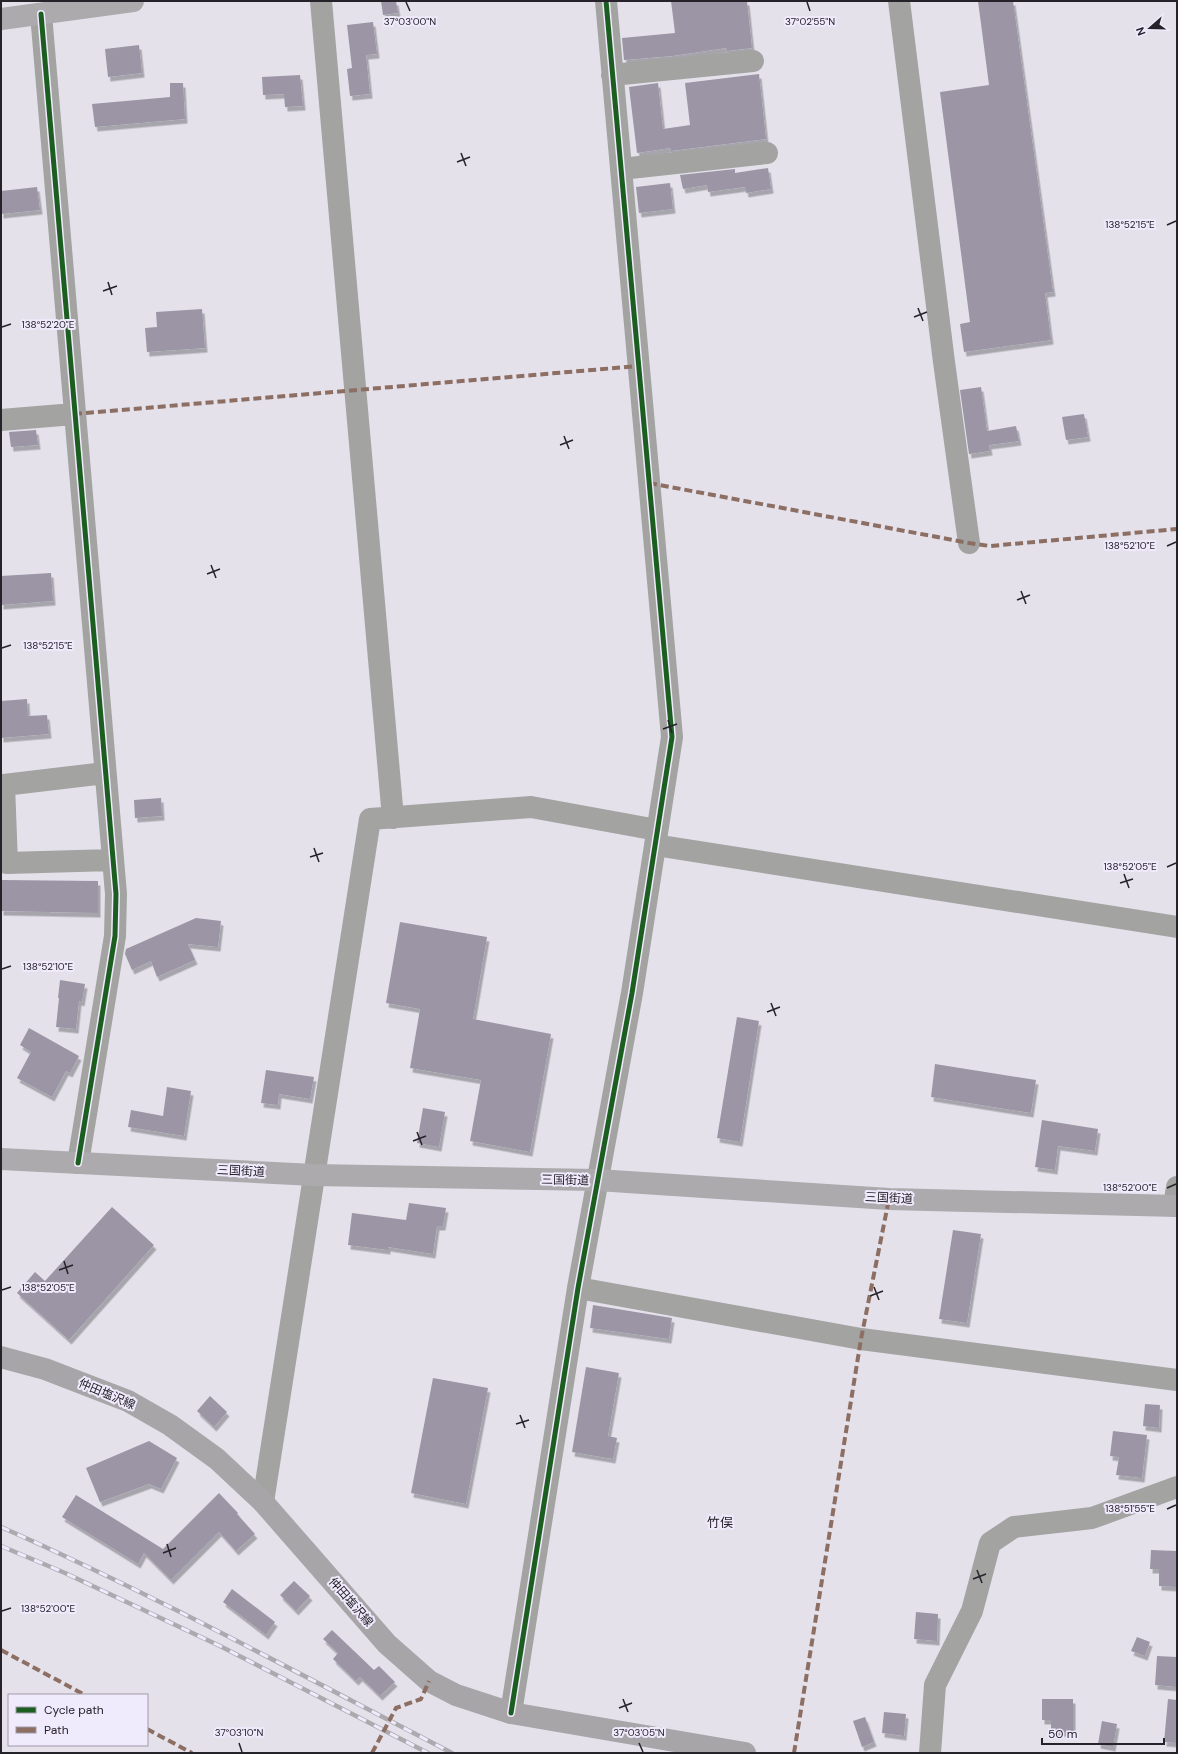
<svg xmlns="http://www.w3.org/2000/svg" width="1178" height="1754" viewBox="0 0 1178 1754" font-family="'DM Sans','Noto Sans JP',sans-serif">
<defs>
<filter id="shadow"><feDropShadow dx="2.5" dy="4.5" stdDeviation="0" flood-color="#0004"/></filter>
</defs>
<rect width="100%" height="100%" fill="#e4e1eb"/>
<path fill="#9b95a5" filter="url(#shadow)" d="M381,1H396L398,13L383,15Z
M671,1H747L752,48L727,51L726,48L672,56L624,60L622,38L675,33Z
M978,1H1013L1053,292L1045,293L1051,340L964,352L960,324L970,322L940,92L989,85Z
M373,22L377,54L366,55L370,94L350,96L347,69L352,68L347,25Z
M139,45L142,73L108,77L105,49Z
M759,74L766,139L671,151L670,148L637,153L629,87L658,83L663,129L690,125L685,83Z
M300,75L303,106L285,107L284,94L263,95L262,77Z
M170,83H183L185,119L95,127L92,104L170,97Z
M768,168L771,189L746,193L745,187L708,192L707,185L683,189L680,175L735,169V173Z
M670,183L673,209L639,213L636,187Z
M37,187L40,210L1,214V191Z
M202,309L205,348L147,352L145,328L157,327L156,312Z
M981,387L987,431L1016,426L1019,441L989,445L990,451L969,454L960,390Z
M1084,414L1088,437L1066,440L1062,417Z
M36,430L38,445L11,447L9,432Z
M51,573L53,601L1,605V576Z
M27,699L28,716L47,715L49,734L1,738V701Z
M161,798L162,816L135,818L134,800Z
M1,880L98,881V913L1,911Z
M196,918L221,921L218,947L188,944L195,960L157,977L151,961L132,970L125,954L126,949Z
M400,922L487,937L473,1019L551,1034L530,1152L470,1141L481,1080L410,1068L420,1009L386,1003Z
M60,980L85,984L82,1002L79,1001L76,1029L56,1027L59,998H58Z
M737,1017L759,1021L740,1142L717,1138Z
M29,1028L79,1056L70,1073L66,1071L52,1097L17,1078L31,1052L20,1045Z
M935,1064L1036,1080L1031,1113L931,1097Z
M266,1070L314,1077L310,1099L279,1094L278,1105L261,1103Z
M167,1087L191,1091L184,1136L128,1127L131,1110L163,1116Z
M423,1108L445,1112L439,1147L417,1143Z
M1042,1120L1098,1129L1095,1151L1058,1146L1055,1170L1035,1167Z
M409,1203L446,1208L443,1226H437L433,1254L388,1247V1250L348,1245L352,1213L406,1220Z
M112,1207L154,1245L69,1340L17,1293L35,1272L45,1281Z
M953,1230L981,1234L967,1323L939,1319Z
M593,1305L672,1318L669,1339L590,1328Z
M586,1367L619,1373L608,1436L617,1438L613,1459L572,1452Z
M433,1378L488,1388L466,1504L411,1493Z
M210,1396L227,1412L214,1427L197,1411Z
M1145,1404L1160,1405L1159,1428L1143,1426Z
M1113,1431L1147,1435L1142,1478L1116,1475L1119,1457L1110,1456Z
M149,1441L177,1458L161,1489L149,1484L100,1502L86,1468Z
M219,1493L238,1513L237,1514L255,1534L236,1551L219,1532L171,1580L144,1553L138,1564L62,1517L76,1495L163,1549Z
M1151,1550L1177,1551V1587L1159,1586V1569H1150Z
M294,1581L310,1596L296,1611L280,1595Z
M232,1589L275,1622L266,1635L223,1602Z
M916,1612L938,1614L937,1641L914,1639Z
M332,1630L374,1670L379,1666L395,1682L380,1696L360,1677L356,1681L333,1659L338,1653L323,1639Z
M1137,1637L1150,1642L1145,1656L1131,1651Z
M1157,1656L1177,1657V1687L1155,1685Z
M1042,1699H1073V1732H1051V1720H1042Z
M1168,1699L1177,1700V1743L1164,1742Z
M884,1712L906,1714L904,1736L882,1733Z
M865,1717L874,1742L862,1747L853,1721Z
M1102,1721L1117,1724L1113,1747L1098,1744Z"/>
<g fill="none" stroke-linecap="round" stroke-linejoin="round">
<path stroke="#a3a3a2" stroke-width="22" d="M321,1L393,818
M899,1L944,362L969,543
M41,14L116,894L115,936L78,1163
M612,75L753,61
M621,169L767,153
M1,420L74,414
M105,773L4,785L7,863L113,860
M655,845L1177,927
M1174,1206L1177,1187
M578,1288L861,1339L1177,1380
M263,1502L370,819L531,807L657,830
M511,1713L578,1288L632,993L672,737L606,1
M930,1753L935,1685L972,1611L990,1543L1014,1527L1092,1518L1177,1487"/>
<path stroke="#a7a5a7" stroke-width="22" d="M1,1357L45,1369L128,1401L170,1425L217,1459L263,1502L387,1644L429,1681L456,1695L511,1713L745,1753"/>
<path stroke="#acaaac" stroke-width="22" d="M1,19L133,1
M1,1159L314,1175L597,1180L889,1199L1177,1206"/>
<defs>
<path id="rail" d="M1,1527C155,1595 303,1676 452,1753
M1,1546L65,1573L220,1646L428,1753"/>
</defs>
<use href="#rail" stroke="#adaaaf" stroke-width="4.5"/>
<use href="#rail" stroke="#f0eafd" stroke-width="3" stroke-dasharray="9" stroke-linecap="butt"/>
<path stroke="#8d6e63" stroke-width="4" stroke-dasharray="8 4" stroke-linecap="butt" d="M74,414L639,366
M649,483L969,543L990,546L1177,529
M1,1650L85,1695
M147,1729L192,1753
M372,1753L396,1708L421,1699L429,1681
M794,1753L861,1339L889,1199"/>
<defs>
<path id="cycleway" d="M41,14L116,894L115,936L78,1163
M511,1713L578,1288L632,993L672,737L606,1"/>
</defs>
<use href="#cycleway" stroke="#f0eafd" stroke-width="8"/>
<use href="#cycleway" stroke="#1b5e20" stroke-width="5"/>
</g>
<path fill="none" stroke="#252229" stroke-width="1.5" d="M406,2L410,11M807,2L810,11M461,153L466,166M457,162L470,157M1167,225L1176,221M108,282L112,295M103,291L117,286M918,308L923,321M914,317L927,312M2,327L11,324M564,436L569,449M560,445L573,440M1167,546L1176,542M211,565L216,578M207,574L220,569M1021,591L1026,604M1017,600L1030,595M2,648L11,645M668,720L672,733M663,729L677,724M314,848L319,862M310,857L323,853M1167,867L1176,863M1124,874L1129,888M1120,883L1133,879M2,969L11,966M771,1003L776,1016M767,1012L780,1007M417,1132L422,1145M413,1141L426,1136M1167,1188L1176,1184M64,1261L68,1274M59,1270L73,1265M874,1287L879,1300M2,1290L11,1287M870,1296L883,1291M520,1415L525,1428M516,1424L529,1420M1167,1509L1176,1505M167,1544L171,1557M163,1553L176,1548M977,1570L982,1583M973,1579L986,1574M2,1611L11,1608M623,1699L628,1712M619,1708L632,1703M239,1743L242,1752M639,1743L643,1752"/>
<g text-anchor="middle" stroke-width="4" stroke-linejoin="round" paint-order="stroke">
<g font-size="12" fill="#252229" stroke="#f0eafd">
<text transform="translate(241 1171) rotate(3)" y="4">三国街道</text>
<text transform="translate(565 1180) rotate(1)" y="4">三国街道</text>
<text transform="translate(889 1198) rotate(3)" y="4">三国街道</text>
<text transform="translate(107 1394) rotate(23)" y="4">仲田塩沢線</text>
<text transform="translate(351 1602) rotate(49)" y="4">仲田塩沢線</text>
</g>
<g font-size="13" fill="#252229" stroke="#f0eafd">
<text x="720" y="1527">竹俣</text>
</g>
</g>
<g font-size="10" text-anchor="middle" fill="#252229" stroke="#f0eafd" stroke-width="4" stroke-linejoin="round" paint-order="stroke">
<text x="410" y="25">37°03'00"N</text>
<text x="810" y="25">37°02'55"N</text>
<text x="1130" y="228">138°52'15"E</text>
<text x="48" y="328">138°52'20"E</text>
<text x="1130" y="549">138°52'10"E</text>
<text x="48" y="649">138°52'15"E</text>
<text x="1130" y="870">138°52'05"E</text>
<text x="48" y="970">138°52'10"E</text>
<text x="1130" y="1191">138°52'00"E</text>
<text x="48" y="1291">138°52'05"E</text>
<text x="1130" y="1512">138°51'55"E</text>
<text x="48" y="1612">138°52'00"E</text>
<text x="239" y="1736">37°03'10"N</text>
<text x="639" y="1736">37°03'05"N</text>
</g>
<rect width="1178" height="1754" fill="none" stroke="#252229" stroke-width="4"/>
<rect x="8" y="1694" width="140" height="52" fill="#f0eafd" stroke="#9f9aa8"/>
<rect x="16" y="1707" width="20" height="6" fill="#1b5e20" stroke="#9f9aa8"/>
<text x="44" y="1714" font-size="12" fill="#252229">Cycle path</text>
<rect x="16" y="1727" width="20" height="6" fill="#8d6e63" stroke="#9f9aa8"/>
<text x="44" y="1734" font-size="12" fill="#252229">Path</text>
<g transform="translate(1150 28) rotate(250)" stroke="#f0eafd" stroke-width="3" paint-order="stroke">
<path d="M0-3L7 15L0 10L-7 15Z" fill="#252229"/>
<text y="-6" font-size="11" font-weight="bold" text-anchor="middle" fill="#252229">N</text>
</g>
<path d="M1042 1738v6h122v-6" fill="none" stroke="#252229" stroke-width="2"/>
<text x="1048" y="1738" font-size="12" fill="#252229" stroke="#f0eafd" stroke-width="3" paint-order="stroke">50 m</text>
</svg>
